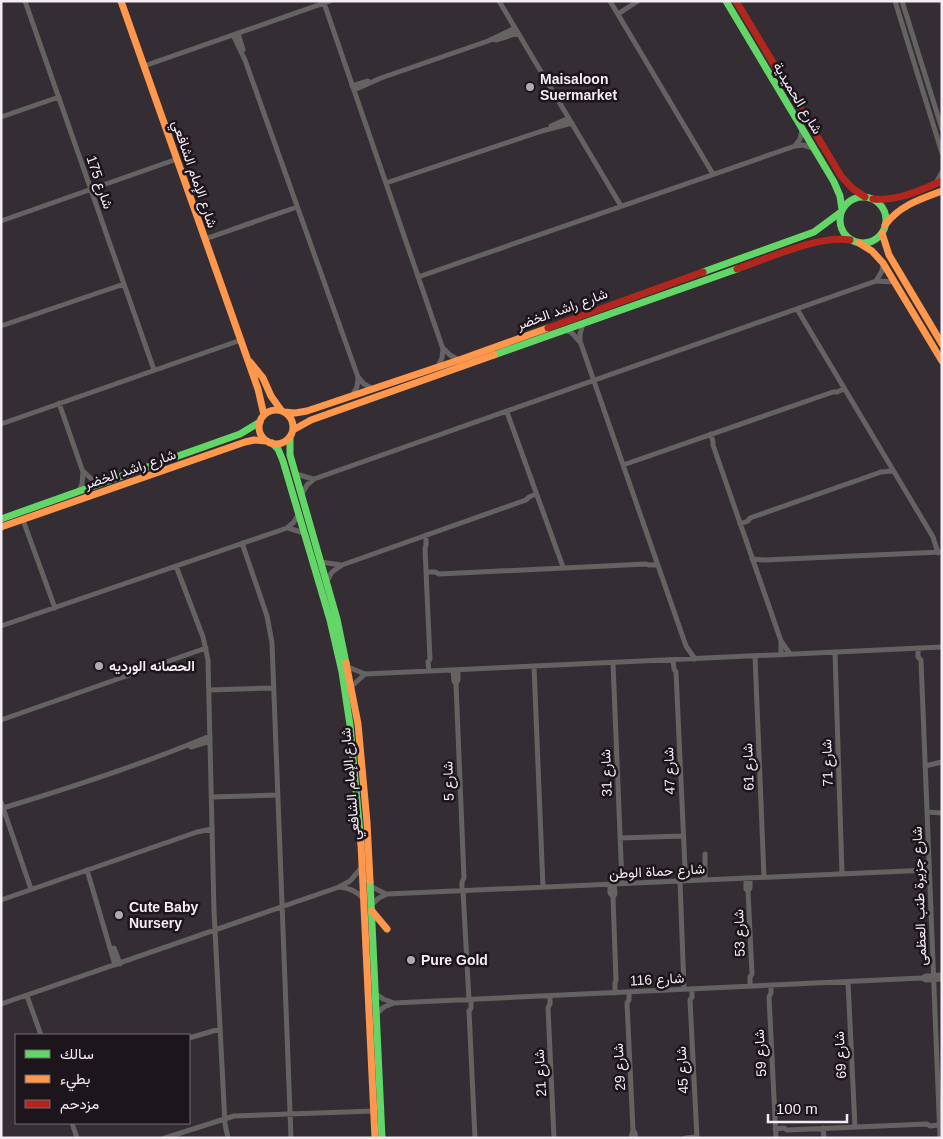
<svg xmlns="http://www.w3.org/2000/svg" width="943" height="1139" viewBox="0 0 943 1139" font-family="Helvetica,Vazirmatn,sans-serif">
<rect width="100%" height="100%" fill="#342e34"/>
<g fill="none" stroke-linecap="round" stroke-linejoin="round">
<path stroke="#646361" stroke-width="5" d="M25,1L154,370
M499,1L621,206
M610,1L713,174
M895,1L942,153
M902,1L942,129
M324,3L443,349L442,358L438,366
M618,14L638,1
M238,33L243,50
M233,35L245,60L358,377L364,384L373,389
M496,40L518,33
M144,66L330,1
M352,86L368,81
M354,90L381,78L488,41L515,28
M1,117L59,97
M551,126L569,118
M795,146L800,139L802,129
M386,183L542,131L572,123
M936,183L942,172
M1,221L177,159
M205,239L297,207
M418,277L795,146L803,145L813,148
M876,281L882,271L883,263
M797,309L933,537L938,553
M583,324L580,334V341L686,646L695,659
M1,326L124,284
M565,330L572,333L579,341
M444,349L450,355L459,360
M352,396L357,387L358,378
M59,403L83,472L82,484L79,491
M507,412L563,567
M1,424L241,340
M711,434L713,442V445L781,641L790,654
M623,465L833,392H837L844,389
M84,472L98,485
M296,474L313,479
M302,494L307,485L314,479L876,281L894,282
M23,520L55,608
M740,524L748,521L750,518L881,472L892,471
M288,528L304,533
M426,535V545L425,549L430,659L428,662L429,671
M242,543L267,616L272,643L291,1138
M752,559L765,560L941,552
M321,562L341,565
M176,566L203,637L208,660L214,911L225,1124L228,1138
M426,572H435L439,574L646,564L649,565H658
M327,581L332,572L342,565L526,500L529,497L536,494
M1,626L287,528L294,522L299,513
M918,648V657L921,660L940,1138
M835,652L842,874
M781,655V641
M755,656L764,877
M673,660L674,669L676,672L685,868L683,872V881
M613,663L622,883
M534,666L543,887
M348,667L365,674L942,647
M453,670L454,681L456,684
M458,670V680L456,684L464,878L462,882V891
M352,686L365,674
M209,690L273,688
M1,720L206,648
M191,747L210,741
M925,766L942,762
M211,797L277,795
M1,802L31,889
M3,808C73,787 143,764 210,736
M927,812L942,813
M620,838L683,836
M87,870L115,965
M746,878V889L748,891
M750,878V888L748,891L752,974L750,977V986
M705,880V854
M680,881L684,989
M610,884V893L613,897
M614,884L615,894L613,897L616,980L615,983V993
M370,886L386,894
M339,887C350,888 358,891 364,900
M463,891L469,1000
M1,900L197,832L212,829
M371,905L379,898L387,894L929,870
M114,948L120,964
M922,978L926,976L942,975
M848,982L855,1127
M771,985V993L769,997L776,1138
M692,989V997L690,1000L697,1138
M629,992V1000L627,1003L633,1130L631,1138
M375,993L383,999L394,1003L922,978L926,980L942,979
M27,996L41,1035
M550,996V1004L548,1008L554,1138
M471,1000V1008L469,1011L475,1138
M1,1004L339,887L350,881L362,867
M376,1014L384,1007L394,1003
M189,1038L220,1029
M72,1123L77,1138
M823,1128L824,1138
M775,1129L784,1128L787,1130L927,1124L930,1126L939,1125
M633,1130L635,1133L636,1138
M165,1138L234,1116L374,1111
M685,1138L697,1137"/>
<path stroke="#63d668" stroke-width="7" d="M726,1L834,182L840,196L842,210
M840 220a23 23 0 1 1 46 0a23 23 0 1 1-46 0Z
M703,272L814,232L841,212
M494,355L737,269
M290,437V455L337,619L346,663
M272,443L278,449L283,461L330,620L342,672L350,725L361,844
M1,519L240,434L260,422
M370,881L382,1138"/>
<path stroke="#ff974d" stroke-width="7" d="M121,1L258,389L264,415
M885,225C899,206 920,199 942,191
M882,233L889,255L942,344
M859,243L872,251L883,263L942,361
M250,362L263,378L271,396L281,410
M259 427a17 17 0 1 1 34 0a17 17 0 1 1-34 0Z
M284,412L295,413L307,411L459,360L548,328
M293,430L311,420L494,355
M1,527L245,442L254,440L267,441
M346,663L358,724L367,822L370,881
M361,844L375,1138
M372,911L387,929"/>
<path stroke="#b3261e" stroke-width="7" d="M736,1L841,176L852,188L865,197
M873,199C898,201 919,191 942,181
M737,269C769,258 818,235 850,240
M548,328L703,272"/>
</g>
<g fill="#b1a9b0" stroke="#1c151b" stroke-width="2">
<circle cx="530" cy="87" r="5"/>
<circle cx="99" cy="666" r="5"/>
<circle cx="119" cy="915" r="5"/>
<circle cx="411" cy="960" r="5"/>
</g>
<g text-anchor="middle" stroke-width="5" stroke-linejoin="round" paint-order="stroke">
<g font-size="14" font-weight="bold" fill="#f4ebf3" stroke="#1c151b" text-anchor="start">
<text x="540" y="84">Maisaloon<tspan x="540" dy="16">Suermarket</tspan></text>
<text x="109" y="671">الحصانه الورديه</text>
<text x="129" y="912">Cute Baby<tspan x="129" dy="16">Nursery</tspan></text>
<text x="421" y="965">Pure Gold</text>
</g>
<g font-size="14" fill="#f4ebf3" stroke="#1c151b">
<text transform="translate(798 98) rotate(59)" y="5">شارع الحميدية</text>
<text transform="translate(195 174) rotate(71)" y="5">شارع الإمام الشافعي</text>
<text transform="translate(100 182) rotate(71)" y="5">شارع 175</text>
<text transform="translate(562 309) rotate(-20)" y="5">شارع راشد الخضر</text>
<text transform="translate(130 469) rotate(-19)" y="5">شارع راشد الخضر</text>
<text transform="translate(827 763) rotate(-92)" y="5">شارع 71</text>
<text transform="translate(748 767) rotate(-92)" y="5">شارع 61</text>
<text transform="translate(669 771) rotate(-92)" y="5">شارع 47</text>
<text transform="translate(606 773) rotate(-92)" y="5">شارع 31</text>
<text transform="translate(448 781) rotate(-92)" y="5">شارع 5</text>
<text transform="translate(350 784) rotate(-95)" y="5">شارع الإمام الشافعي</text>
<text transform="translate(657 871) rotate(-3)" y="5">شارع حماة الوطن</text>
<text transform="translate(919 896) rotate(-92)" y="5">شارع جزيرة طنب العظمى</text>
<text transform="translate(739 933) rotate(-92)" y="5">شارع 53</text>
<text transform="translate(657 979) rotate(-3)" y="5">شارع 116</text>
<text transform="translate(760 1053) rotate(-93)" y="5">شارع 59</text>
<text transform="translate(840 1055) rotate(-93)" y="5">شارع 69</text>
<text transform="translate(619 1067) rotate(-93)" y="5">شارع 29</text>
<text transform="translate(682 1070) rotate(-93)" y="5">شارع 45</text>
<text transform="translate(540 1073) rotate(-93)" y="5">شارع 21</text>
</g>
</g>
<rect width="943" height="1139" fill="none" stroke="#f4ebf3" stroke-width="5"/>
<rect x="15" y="1034" width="175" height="90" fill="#1c151b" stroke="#726b71"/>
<rect x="25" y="1050" width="25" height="8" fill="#63d668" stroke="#726b71"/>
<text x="60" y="1059" font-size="15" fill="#f4ebf3">سالك</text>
<rect x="25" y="1075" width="25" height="8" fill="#ff974d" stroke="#726b71"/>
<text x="60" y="1084" font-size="15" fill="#f4ebf3">بطيء</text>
<rect x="25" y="1100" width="25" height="8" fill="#b3261e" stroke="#726b71"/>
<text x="60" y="1109" font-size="15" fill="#f4ebf3">مزدحم</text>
<path d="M768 1114v8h79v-8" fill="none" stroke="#f4ebf3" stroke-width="2.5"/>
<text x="776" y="1114" font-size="15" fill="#f4ebf3" stroke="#1c151b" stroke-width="4" paint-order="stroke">100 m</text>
</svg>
